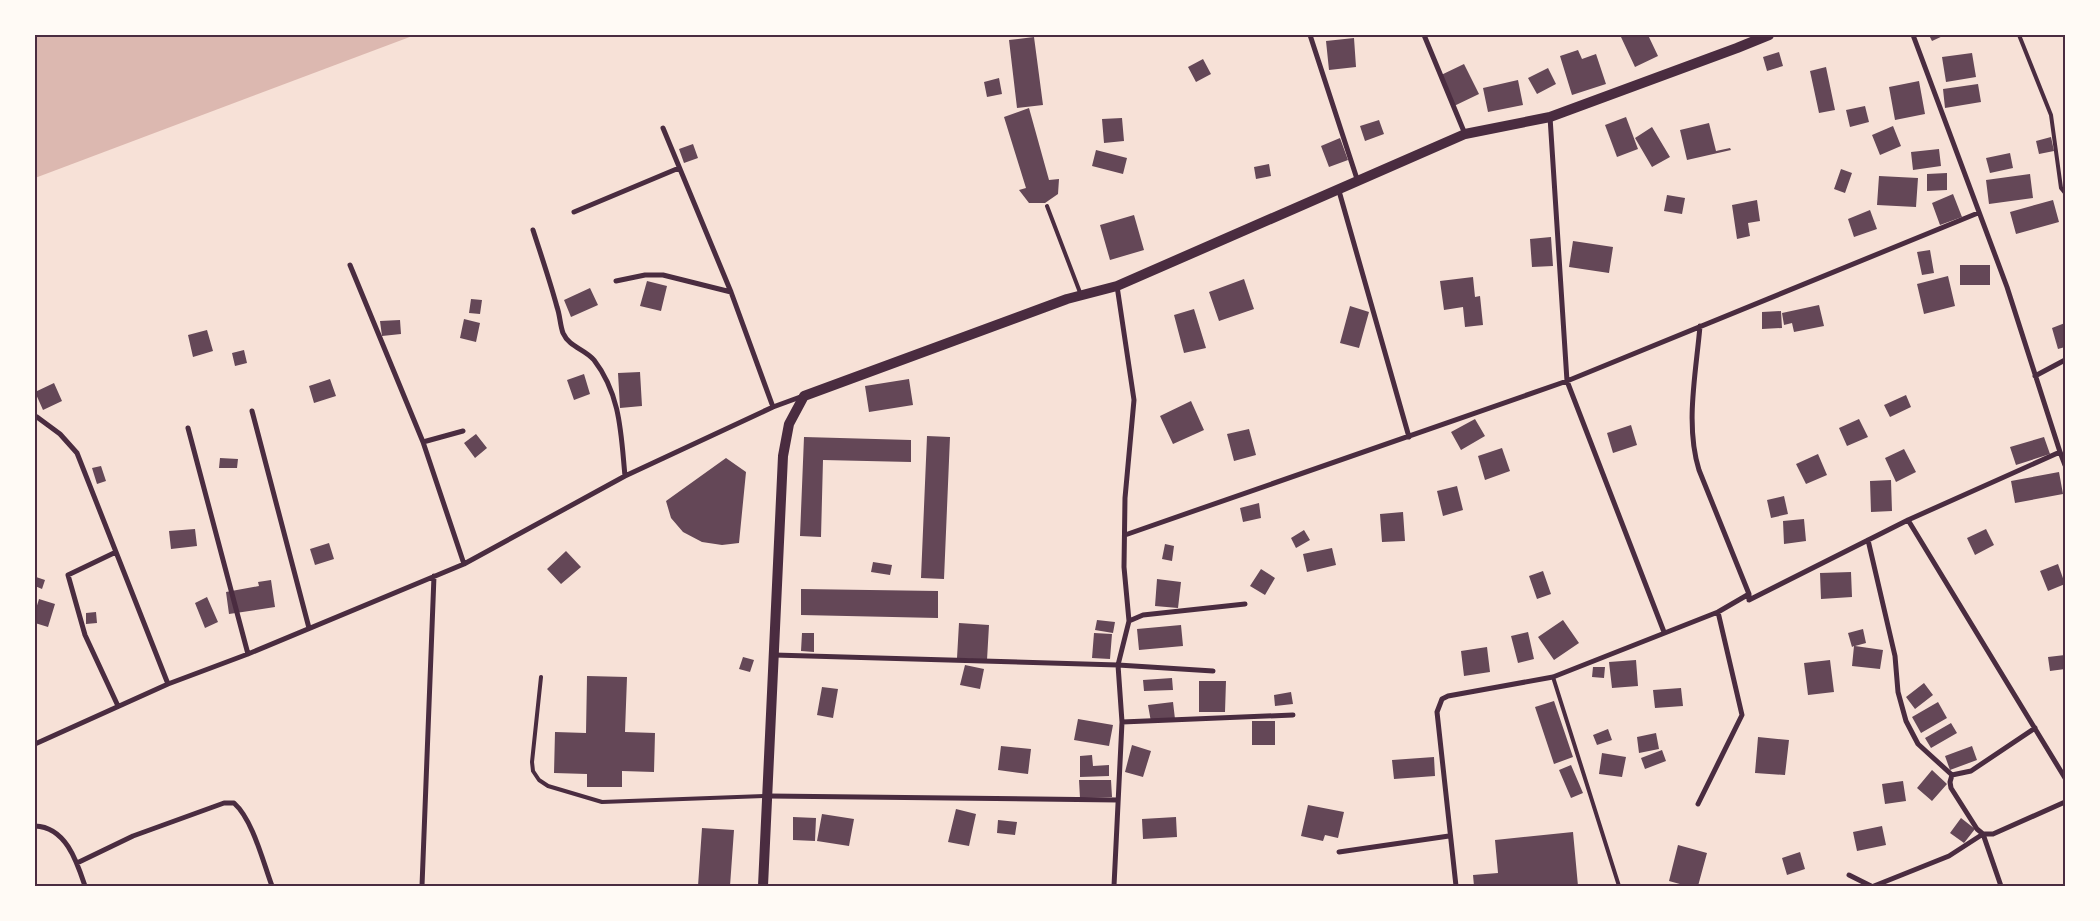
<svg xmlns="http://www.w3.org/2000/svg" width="2100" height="921" viewBox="0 0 2100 921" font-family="'Asap Condensed',sans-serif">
<rect width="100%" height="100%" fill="#f7e1d7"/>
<path fill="#dcb8b0" d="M35,35H415L35,178Z"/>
<path fill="#644757" d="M1626,35H1648L1658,56L1635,67L1621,37Z
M1929,35H1945L1932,41Z
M1034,37L1043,105L1017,108L1009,40Z
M1354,38L1356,67L1329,70L1326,41Z
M1578,50L1582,59L1596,54L1606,84L1572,95L1560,56Z
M1779,52L1783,66L1767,71L1763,57Z
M1972,53L1976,77L1946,82L1942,57Z
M1203,59L1211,74L1196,82L1188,67Z
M1464,64L1479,94L1454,106L1439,76Z
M1826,67L1835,110L1819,113L1810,71Z
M1548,68L1556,84L1537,94L1528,78Z
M999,78L1002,94L987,97L984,82Z
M1518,80L1523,105L1488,112L1483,88Z
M1919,81L1925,114L1895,120L1889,87Z
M1978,84L1981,102L1945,108L1943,89Z
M1865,106L1869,122L1850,127L1846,110Z
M1029,108L1049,180L1059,179L1058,194L1045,203H1029L1019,190L1026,188L1004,117Z
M1626,117L1638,149L1617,157L1605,125Z
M1122,118L1124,141L1104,143L1102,119Z
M1379,120L1384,134L1365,141L1360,126Z
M1709,123L1716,151L1730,148L1731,150L1687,160L1680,130Z
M1893,126L1901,146L1880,155L1872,135Z
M1652,127L1670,157L1652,167L1635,138Z
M2051,137L2054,151L2039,154L2036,141Z
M1340,138L1348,160L1329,167L1321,146Z
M693,144L698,158L684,163L679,149Z
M1939,149L1941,166L1913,170L1911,152Z
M1096,150L1127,158L1123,174L1092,166Z
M2010,153L2013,168L1990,173L1986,158Z
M1269,164L1271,176L1256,179L1254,167Z
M1841,169L1852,173L1845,193L1834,189Z
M1947,173V190L1927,191V174Z
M2030,174L2033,198L1989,204L1986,180Z
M1879,176L1918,178L1916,207L1877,205Z
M1953,194L1962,217L1940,225L1932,203Z
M1667,195L1685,198L1682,214L1664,211Z
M1757,200L1760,221L1748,223L1750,236L1737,239L1732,205Z
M2053,200L2059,222L2016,234L2010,212Z
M1870,210L1877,229L1854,237L1848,219Z
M1134,215L1144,250L1110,260L1100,225Z
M1551,237L1553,266L1532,267L1530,239Z
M1573,241L1613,247L1609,273L1569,267Z
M1930,250L1934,273L1922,275L1917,252Z
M1960,265H1990V285H1960Z
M1948,276L1955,306L1924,314L1917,284Z
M1473,277L1475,297L1480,296L1483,325L1465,327L1463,307L1444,310L1440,281Z
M1244,279L1254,309L1219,321L1209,292Z
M647,281L667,286L661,311L640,306Z
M590,288L598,305L571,317L564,300Z
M471,299L482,300L480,314L469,313Z
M1819,305L1824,326L1794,332L1792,323L1784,325L1782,313Z
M1350,306L1369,312L1359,348L1340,343Z
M1194,309L1206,348L1184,353L1174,315Z
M1781,311L1782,328L1762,329V312Z
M464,319L480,323L476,342L460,338Z
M400,320L401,334L382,336L380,321Z
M2065,323V347L2058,349L2052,328Z
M207,330L213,351L193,357L188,335Z
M244,350L247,363L235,366L232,353Z
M640,372L642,406L620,408L618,373Z
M584,374L590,394L574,400L567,380Z
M330,379L336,396L314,403L309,386Z
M909,379L913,405L869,412L865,386Z
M54,383L62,401L43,410L35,392Z
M1906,395L1911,407L1890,417L1884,405Z
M1191,401L1204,430L1173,444L1160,416Z
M1475,419L1485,436L1461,450L1451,432Z
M1859,419L1868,437L1847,446L1839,428Z
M1631,425L1637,445L1613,453L1607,433Z
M1249,429L1256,455L1234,461L1227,434Z
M476,434L487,448L475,458L464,443Z
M927,436L950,437L944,579L921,578Z
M804,437L911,440V462L823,460L821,537L800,536Z
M2044,437L2050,454L2016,465L2010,447Z
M1502,448L1510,471L1485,480L1478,456Z
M1904,449L1916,472L1896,482L1885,458Z
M1818,454L1827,475L1806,484L1796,464Z
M220,458L238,459L237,468H219Z
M726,458L746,472L739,543L722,545L702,542L683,532L671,518L666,501Z
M101,466L106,481L97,484L92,468Z
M2059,472L2063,494L2015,503L2011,481Z
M1891,480L1892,511L1871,512L1870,481Z
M1457,486L1463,510L1443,516L1437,491Z
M1784,496L1788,514L1771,518L1767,500Z
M1259,503L1261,518L1243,522L1240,508Z
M1403,512L1405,541L1382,542L1380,514Z
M1804,519L1806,541L1784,544L1783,521Z
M195,529L197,546L171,549L169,531Z
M1986,529L1994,545L1975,555L1967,538Z
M1304,530L1310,540L1296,548L1291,538Z
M329,543L334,559L315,565L310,549Z
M1165,544L1174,546L1172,561L1162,559Z
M1332,548L1336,565L1307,572L1303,554Z
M566,551L581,567L561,584L547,569Z
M873,562L892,565L890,575L871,572Z
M2058,564L2065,584L2048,591L2040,571Z
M1261,569L1275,578L1265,595L1250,586Z
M1543,571L1551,594L1537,599L1529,576Z
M1851,572L1852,597L1821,599L1820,573Z
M36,577L45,580L42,589L35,586Z
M1157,579L1181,582L1178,608L1155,606Z
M271,580L275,607L229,614L226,592L259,586L258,582Z
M801,589L938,591V618L801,615Z
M207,597L218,622L205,628L195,603Z
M39,599L55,604L48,627L35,623V612Z
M96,612L97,623L86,624V613Z
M1097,620L1115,622L1113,633L1095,630Z
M1563,620L1579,643L1554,660L1538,637Z
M959,623L989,625L987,660L957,658Z
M1181,625L1183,646L1139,650L1137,629Z
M1863,629L1866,643L1855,646L1883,650L1880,669L1852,666L1854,646L1852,647L1848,633Z
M1528,632L1534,659L1518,663L1511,636Z
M802,633H814V652L801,651Z
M1094,633L1112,634L1110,659L1092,658Z
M1487,647L1490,672L1464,676L1461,651Z
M2065,655V669L2050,671L2048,657Z
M743,657L754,660L750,672L739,669Z
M1636,660L1638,686L1612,688L1609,662Z
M1830,660L1834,692L1808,695L1804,663Z
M965,665L984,669L980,689L960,685Z
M1593,667H1605L1604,678L1592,677Z
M587,676L627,677L625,732L655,733L654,772L622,771V787H587V774L554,773L555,732L586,733Z
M1172,678L1173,690L1144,691L1143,680Z
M1199,681H1226L1225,712H1199Z
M1924,683L1933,695L1915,709L1906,697Z
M822,687L838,689L833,718L817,715Z
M1681,688L1683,706L1655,708L1653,690Z
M1291,692L1293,704L1275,706L1274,695Z
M1554,701L1573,757L1554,764L1535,707Z
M1173,702L1175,719L1151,722L1148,705Z
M1938,702L1947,718L1921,733L1912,717Z
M1078,719L1113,725L1109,746L1074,740Z
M1252,721H1275V745H1252Z
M1951,723L1957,733L1931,748L1925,738Z
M1608,729L1612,740L1597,745L1593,735Z
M1656,733L1659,749L1639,753L1637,737Z
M1758,737L1789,740L1785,775L1755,773Z
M1132,745L1151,751L1143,777L1125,772Z
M1001,746L1031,749L1028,774L998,770Z
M1972,746L1977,760L1950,770L1945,756Z
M1662,750L1666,761L1645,769L1641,758Z
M1602,753L1626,757L1622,777L1599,774Z
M1092,755L1093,766L1109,765V776L1080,777V756Z
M1434,757L1435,776L1394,779L1392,760Z
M1571,765L1583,793L1571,798L1559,770Z
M1932,770L1947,784L1932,801L1917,788Z
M1079,780H1111L1112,797L1080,798Z
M1903,781L1906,801L1885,804L1882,784Z
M1308,805L1344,812L1338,838L1325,835L1323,841L1301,836Z
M956,809L976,814L969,846L948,842Z
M822,814L854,819L849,846L817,841Z
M793,817L816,818L815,841L793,840Z
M1176,817L1177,837L1143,839L1142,819Z
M1961,818L1975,829L1964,843L1950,833Z
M998,820L1017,822L1015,835L997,833Z
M1882,826L1886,845L1857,851L1853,832Z
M702,828L734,830L730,886H698Z
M1573,832L1578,886H1474L1473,875L1498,873L1495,840Z
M1678,845L1707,853L1698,886H1687L1669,881Z
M1800,852L1805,869L1787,875L1782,858Z"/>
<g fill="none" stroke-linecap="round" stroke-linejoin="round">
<path stroke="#4a2c40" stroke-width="4" d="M2019,35L2051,115L2061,188L2065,193
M1047,206L1081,295
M541,677L532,762L533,771L539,780L548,786L602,802L767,796
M1553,677L1619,886"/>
<path stroke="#4a2c40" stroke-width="5" d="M1310,35L1358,182
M1424,35L1465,134
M1550,117L1567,381L1664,632
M663,128L731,292L773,407
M1339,191L1409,437
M574,212L679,168
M533,230C541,255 550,281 557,307C560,315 560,325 563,333C569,347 585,349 594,360C621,395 621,435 625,476
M350,265L423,442L464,564
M616,281L645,275H663L731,292
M1117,286L1134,400L1125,498L1124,567L1129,621
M1700,326C1696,373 1685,425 1699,470L1749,594
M2035,376L2065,360
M252,411L309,628
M37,417L60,434L77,453L168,684
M188,428L248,654
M423,442L463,431
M2060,452L2065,465
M1908,520L2065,778
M1125,535L1567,381L1978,213
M1868,540L1895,656L1898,692L1906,721L1918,744L1952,775L1950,782L1951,788L1977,829L1983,834L2001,886
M116,552L68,575L85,635L118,706
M774,655L1118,665L1122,722L1114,886
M1213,671L1118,665L1129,621L1143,615L1245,604
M1122,722L1293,715
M35,744L168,684L248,654L464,564L625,476L773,407L803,396
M1952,775L1971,771L2035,728
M769,796L1118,800
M1698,804L1742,715L1718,612
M35,826C66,827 77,862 85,886
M1339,852L1449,836
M77,863L133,836L224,803H234C253,820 263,862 272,886
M1849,875L1871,886
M422,886L434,576
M1456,886L1437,712L1442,699L1448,696L1553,677L1718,612L1749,594V600L1908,520L2060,452L2007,287L1913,35
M1874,886L1949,856L1983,834H1993L2065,802"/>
<path stroke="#4a2c40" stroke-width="10" d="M763,886L783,456L789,424L804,396L1067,299L1117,286L1465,134L1550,117L1737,48L1769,35"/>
</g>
<rect width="2100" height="921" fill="none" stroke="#fffaf5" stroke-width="72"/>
<rect x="36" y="36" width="2028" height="849" fill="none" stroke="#4a2c40" stroke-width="2"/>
</svg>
